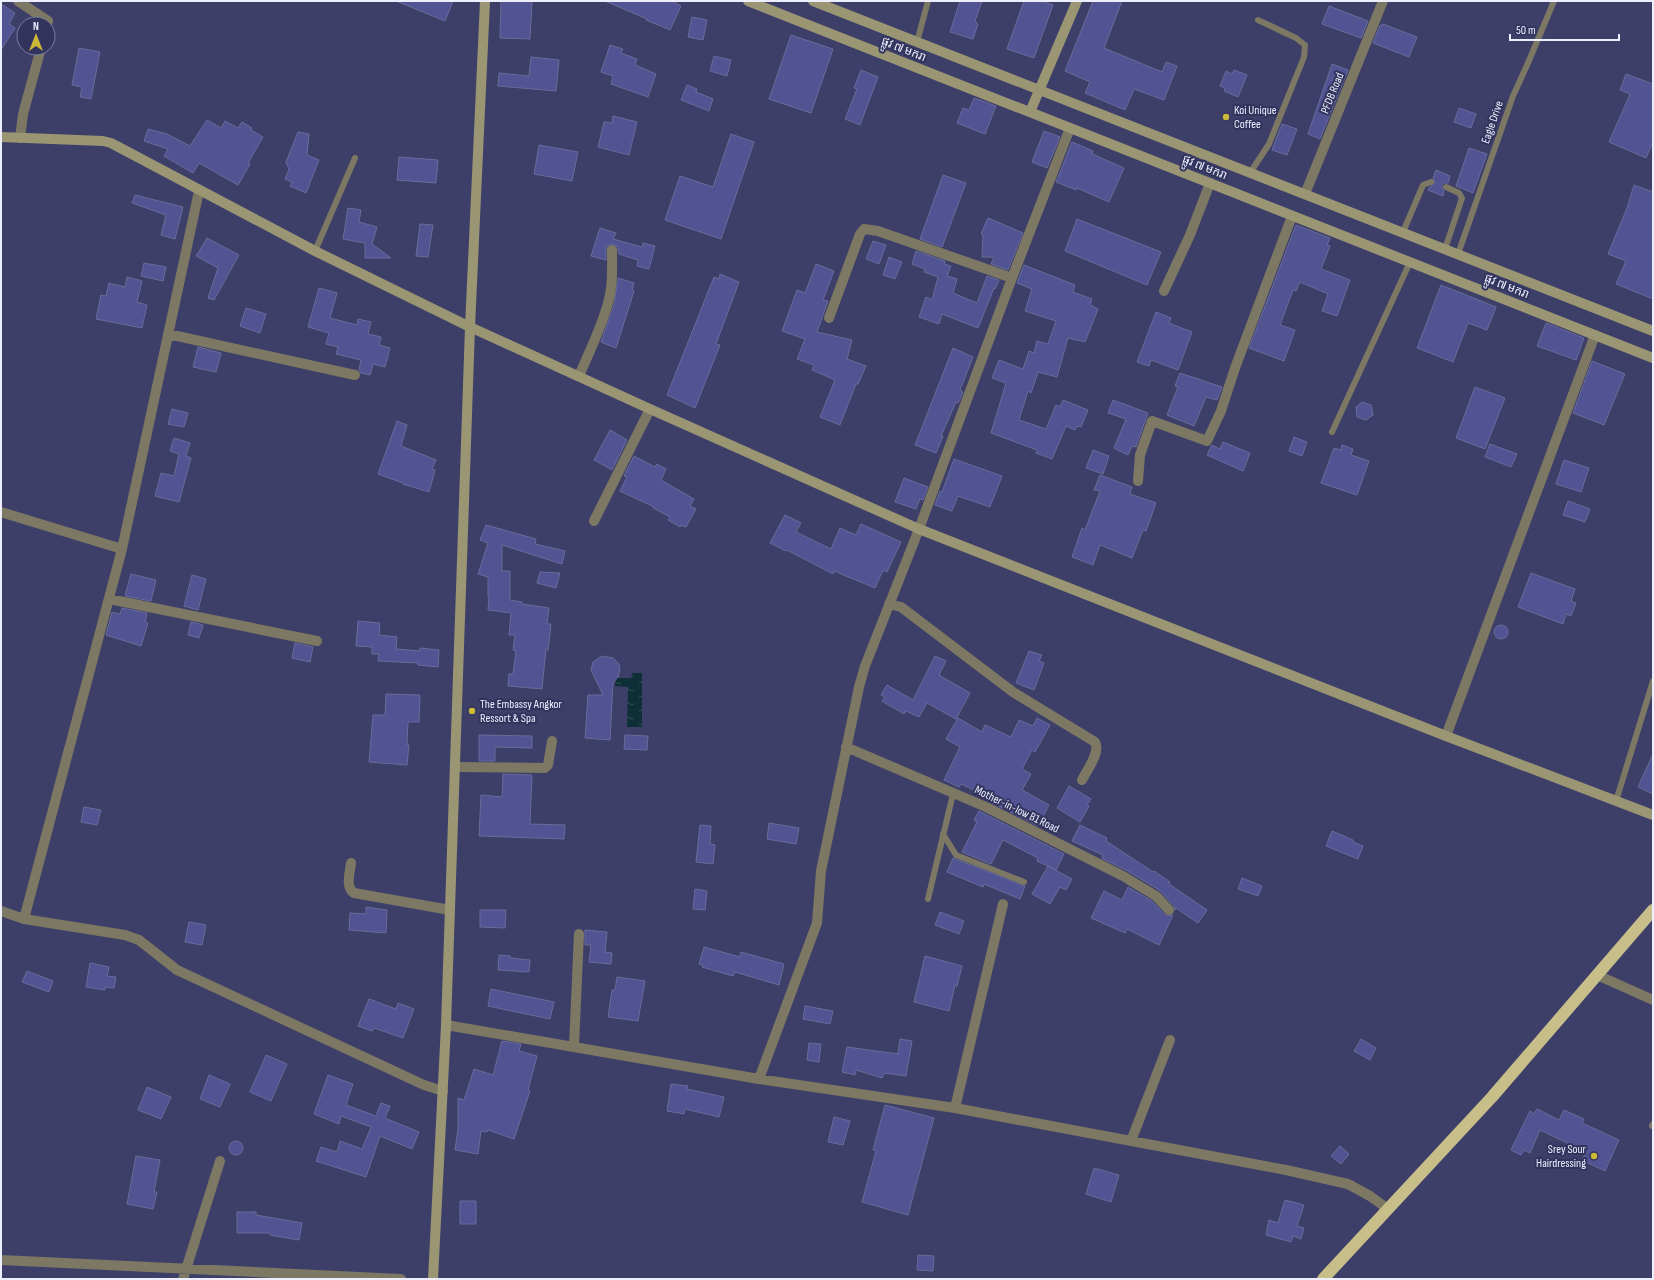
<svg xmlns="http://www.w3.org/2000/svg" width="1654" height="1280" viewBox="0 0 1654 1280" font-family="'Sofia Sans Condensed','Noto Sans Khmer',sans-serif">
<defs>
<pattern id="water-ripples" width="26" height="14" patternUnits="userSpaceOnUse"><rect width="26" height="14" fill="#0f2f38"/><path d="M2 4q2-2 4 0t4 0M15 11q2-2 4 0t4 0" fill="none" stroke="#324d56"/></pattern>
</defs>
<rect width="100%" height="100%" fill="#3d3f69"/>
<path fill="url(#water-ripples)" d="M632,673H642V727H627L628,687L615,686L616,678H631Z"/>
<path fill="#515392" stroke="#696c9a" d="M396,1H453L445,21Z
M501,1H532L530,39L500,38Z
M605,1H672L681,6L670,30L646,20L647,19Z
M960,1H982L975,21L978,24L973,39L950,32Z
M1024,1H1041L1053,5L1034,58L1007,49Z
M1093,1H1122L1104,48L1162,72L1166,62L1177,66L1164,100L1134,89L1125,110L1085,93L1090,82L1065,71Z
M1,4L15,13L9,24L15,28L1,50Z
M1329,6L1368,21L1361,38L1322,24Z
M692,17L707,20L703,40L688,37Z
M1383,24L1417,37L1409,57L1373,43L1380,25L1382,26Z
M791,35L833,49L811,113L769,99Z
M610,45L623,49L621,53L637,59L635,65L656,74L648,97L611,84L613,76L601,72Z
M79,48L100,52L91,99L80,97L82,87L72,85Z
M714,56L731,60L727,76L710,71Z
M531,57L559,60L556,91L498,86L499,73L529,76Z
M1332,64L1348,70L1320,139L1308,134Z
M861,70L878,77L860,125L845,119L857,89L854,88Z
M1234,70L1247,75L1238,97L1224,91L1225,88L1220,86L1226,71L1232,74Z
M1626,74L1653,84V142L1646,158L1609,142L1630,94L1620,90Z
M687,85L697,89L696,92L713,99L709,111L681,100Z
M974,98L996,106L985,134L957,123L963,108L969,110Z
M1459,108L1476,114L1471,128L1454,122Z
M613,116L637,122L629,155L598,147L604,122L612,123Z
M207,120L221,128L225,121L238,128L242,122L252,128L251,130L263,137L248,163L250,164L238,185L199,163L193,173L164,156L168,149L144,141L148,129L167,134L190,146Z
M1282,124L1297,129L1287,155L1272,150Z
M1044,131L1060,137L1047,168L1032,162Z
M298,132L309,134L307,155L319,160L306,193L290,186L292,182L285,179L289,169L286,162Z
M731,134L754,142L721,239L665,220L680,176L713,187Z
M1072,142L1093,151L1092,154L1124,168L1109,202L1077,188L1076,190L1056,182Z
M539,145L578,152L572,181L534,174Z
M1469,148L1487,154L1473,193L1456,186Z
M399,157L438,160L436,183L397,180Z
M1436,170L1450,176L1448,183H1444L1442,185V189L1444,191L1443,196L1428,190L1429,188L1435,183L1433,178Z
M943,175L966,183L942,247L920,239Z
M1634,185L1653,192V299L1616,284L1626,261L1608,254L1627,208Z
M135,195L183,207L175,239L161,235L166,215L132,203Z
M348,208L361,210L359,222L377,227L372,244L391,258H365V243L343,239Z
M988,218L1023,233L1008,270L991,264L994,257H982L983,235L981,234Z
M1077,219L1161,252L1147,285L1065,251Z
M420,224L433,225L428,257L416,256Z
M1296,225L1330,238L1327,245L1330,246L1321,269L1350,280L1337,316L1322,311L1328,294L1300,282L1296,291L1293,290L1280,325L1295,330L1284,361L1249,348Z
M600,228L616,233L613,239L642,247L643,243L655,246L649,269L637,266L638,260L619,254L617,246L612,244L606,247V260L591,256Z
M207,238L239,255L214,300L208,298L218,268L196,256Z
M873,241L886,245L879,264L866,259Z
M916,251L945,261L944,264L951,266L947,276L957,279L953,293L977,303L987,276L999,280L995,289L994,288L978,328L942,314L939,324L919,317L926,297L932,300L938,277L924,272L925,269L912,264Z
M889,257L902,262L895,279L883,275Z
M144,263L166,267L163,281L141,276Z
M816,264L834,271L823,300L828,301L817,332L852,340L847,359L866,366L858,384H856L840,425L820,417L835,380L812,370L814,365L797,359L805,339L782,331L797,290L805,293Z
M1024,265L1075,285L1073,292L1092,299L1090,305L1098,309L1085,342L1068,338L1057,377L1038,372L1031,393L1028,391L1019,420L1046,429L1056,405L1060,407L1063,400L1088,410L1081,427L1077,426L1075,430L1066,426L1052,459L1036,453L1037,450L991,433L1006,383L992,378L999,360L1023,369L1029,351L1034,353L1037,341L1048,344L1056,321L1025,311L1032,289L1017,283Z
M720,274L739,282L716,344L720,345L695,408L667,395L714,277L719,279Z
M127,277L142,281L137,302L147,305L142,328L96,319L101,295L106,296L109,283L125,287Z
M618,278L634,283L632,290L634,291L616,348L601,342L614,305Z
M1441,285L1496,307L1487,330L1468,323L1453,362L1417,348Z
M319,288L337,293L330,318L357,325L358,319L371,322L368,334L381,337L379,345L390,348L385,367L373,364L370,375L361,373L359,370L361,360L336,354L338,347L326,344L329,333L308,327Z
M246,308L266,314L260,333L240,326Z
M1156,312L1171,318L1169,323L1192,332L1178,370L1151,360L1149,366L1137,362Z
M1546,323L1584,338L1576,360L1537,346Z
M198,347L221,353L216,372L193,367Z
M953,348L973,357L960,390L963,392L962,395L958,403L956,402L941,436H943L936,453L915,445Z
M1592,361L1625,374L1604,425L1573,413Z
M1180,373L1222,387L1217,400L1206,397L1194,426L1167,415L1178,387L1175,386Z
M1475,387L1505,398L1485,449L1456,438Z
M1113,400L1148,413L1136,447L1132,446L1128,455L1114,448L1126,419L1108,413Z
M1362,402L1371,405L1373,415L1366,420L1357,417L1356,407Z
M172,409L188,413L184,427L168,424Z
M397,421L407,425L401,446L436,460L432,469L435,470L429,492L403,484V483L378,474Z
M610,430L627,440L612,470L594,460Z
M1294,437L1307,442L1302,456L1289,451Z
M174,438L190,443L186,456L191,458L179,502L155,496L161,473L174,476L179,454L170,451Z
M1223,442L1250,453L1243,471L1207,455L1212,445L1220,449Z
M1490,444L1517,454L1511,467L1485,457Z
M1342,445L1353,449L1351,455L1369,461L1357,495L1321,483L1334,448L1341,450Z
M1093,450L1109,456L1103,474L1086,468Z
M634,456L655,467L657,464L666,469L661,480L694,499L690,506L696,509L686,527L681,525L680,527L668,520L670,517L653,508L654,507L620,491L627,477L624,476Z
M954,459L1002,476L990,507L958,496L952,511L935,505L940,491L942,492Z
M1564,460L1589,468L1581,492L1556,484Z
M1100,475L1132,487L1130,494L1156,503L1146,531L1143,530L1132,558L1100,545L1093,565L1072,557L1082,528L1085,530L1100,491L1094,490Z
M904,478L928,487L923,500L920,499L916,509L895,502Z
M1568,501L1590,509L1585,522L1563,515Z
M785,515L801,523L796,532L831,549L840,528L856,535L861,524L901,542L887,572L883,570L875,588L834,571L833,574L787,550L786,551L770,543Z
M486,525L536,539L535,544L565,551L562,564L502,545V571H510V600L522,602V604L549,608L547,624H551L548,650L546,649L542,689L508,686L509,674H513L516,651L513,650L515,635H509L511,613L488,610L489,597H488V577L478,574L488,543L480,540Z
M540,572L560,573L556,588L537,583Z
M1531,573L1575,589L1571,601L1576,603L1571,616L1566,614L1563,624L1518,607Z
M131,574L156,580L151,601L125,596Z
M192,575L206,579L198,610L184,606Z
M122,608L147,613L145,622L148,623L141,646L106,635L112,612L120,614Z
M358,621L380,623L379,635L397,637L396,649L420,651V648L439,650L438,667L418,665L419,663L378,661L379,654H372V647L356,646Z
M191,622L203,625L199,638L188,635Z
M1494 632a7 7 0 1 1 14 0a7 7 0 1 1-14 0Z
M295,643L313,647L310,662L292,658Z
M1029,651L1042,655L1039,661L1044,663L1034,690L1016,683Z
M602,656L613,658L619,664L620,670L618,677L613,683L610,740L585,738L588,695H603L591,670L593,662Z
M935,656L946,661L939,675L970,693L956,719L927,703L919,717L906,711L904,714L882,701L885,697L881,695L887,685L913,700Z
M386,694L420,695L419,722H408L407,745H409L407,765L369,762L373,715H385Z
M958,718L982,732L985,725L1011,737L1019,720L1033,726L1037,718L1050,725L1035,752L1032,750L1022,769L1031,774L1022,790L1049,805L1038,826L986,800L988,797L961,784L959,787L944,780L960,747L946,739Z
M479,735L532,736V748L495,747V761H479Z
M625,735L648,736L647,750L624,749Z
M1653,754V794L1638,787Z
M503,774L532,775L530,824L565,825L564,839L479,836L481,795L502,797Z
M1069,786L1091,799L1087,805L1089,806L1080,822L1057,808Z
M84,807L101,810L97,825L81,822Z
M979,811L1064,854L1056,870L1037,861L1038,858L1003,840L991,864L962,852L977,822L974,820Z
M769,823L799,828L796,844L767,839Z
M700,825L711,826L710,844L715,845L713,864L696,862Z
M1080,825L1107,838L1106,841L1153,872L1154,871L1170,882L1169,884L1207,910L1198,923L1176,908L1175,910L1174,906L1159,890L1126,870L1103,859L1102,858L1103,855L1072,841Z
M1332,831L1353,840V842L1363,846L1358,859L1326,846Z
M953,858L1025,886L1020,899L984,884L983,887L947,872Z
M1048,866L1072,879L1066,890L1060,887L1050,904L1032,894Z
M1242,878L1262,886L1258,896L1238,889Z
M1128,887L1152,901L1165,915L1167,916L1173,915L1159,945L1127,929L1125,933L1091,918L1104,891L1122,900Z
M695,889L707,891L705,910L693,909Z
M366,907L387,910L386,933L349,930L350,913L366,914Z
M480,910H506L505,928L480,927Z
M940,912L964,921L959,934L935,925Z
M189,922L206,925L202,945L185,942Z
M585,930L607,932L605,952L612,953L611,964L589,962L591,945H585Z
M704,947L740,957L741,952L784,964L779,985L735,972L733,976L702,967L703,965L699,964Z
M499,955L510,956V958L530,960L529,972L498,970Z
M925,956L962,966L957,986L955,985L949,1011L914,1002Z
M90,963L109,967L107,976L116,977L114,988L105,987V990L86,987Z
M27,971L53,981L49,992L22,982Z
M617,977L645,981L638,1021L608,1017L612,990H615Z
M491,989L554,1002L550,1019L488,1006Z
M369,999L396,1009L398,1003L414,1009L403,1038L374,1028L372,1031L358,1026Z
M805,1006L833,1011L830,1024L803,1019Z
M900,1039L912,1041L906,1076L884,1073L882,1078L856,1070L855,1075L842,1072L847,1047L898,1054Z
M1361,1039L1376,1048L1370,1060L1354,1051Z
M502,1041L521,1044L519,1051L537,1056L528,1090L530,1091L514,1139L488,1130L487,1132L481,1131L478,1154L455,1150L458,1129V1098L464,1100L474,1069L493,1075Z
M809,1043L821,1044L819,1062L807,1060Z
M266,1055L287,1064L271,1101L250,1092Z
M209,1075L230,1084L220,1107L200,1099Z
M328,1075L353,1084L346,1105L376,1116L381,1103L390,1106L385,1118L419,1132L412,1149L380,1136L366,1177L316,1161L321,1147L337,1152L340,1141L362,1149L371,1127L341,1116L339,1124L314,1114Z
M671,1084L688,1086L687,1089L724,1097L719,1117L685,1109L684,1114L667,1111Z
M147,1087L171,1097L161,1119L138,1110Z
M885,1105L934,1118L908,1215L862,1202L876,1151L873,1150Z
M1537,1109L1559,1120L1564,1110L1584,1119L1582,1123L1619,1140L1605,1171L1582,1160L1586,1152L1540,1130L1530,1153L1524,1150L1521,1155L1511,1150L1530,1111L1534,1114Z
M834,1117L850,1121L843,1145L828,1142Z
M229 1148a7 7 0 1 1 14 0a7 7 0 1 1-14 0Z
M1340,1146L1349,1154L1341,1164L1331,1156Z
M136,1156L160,1160L154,1192H157L153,1209L127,1204Z
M1094,1168L1119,1175L1111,1202L1086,1194Z
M1285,1200L1304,1205L1297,1226L1304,1228L1301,1239L1293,1236L1291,1242L1266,1235L1269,1220L1278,1223Z
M460,1201H476V1224H460Z
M237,1212H256V1215L302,1223L299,1240L270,1235V1233H237Z
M918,1255L934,1256L933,1271L917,1270Z"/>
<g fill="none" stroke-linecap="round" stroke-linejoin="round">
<path stroke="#7c7863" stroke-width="6" d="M917,42L928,1
M1250,173L1269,144L1304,57L1305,45L1296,38L1258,20
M1403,232L1423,185L1431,182
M1445,249L1462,198L1459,193L1446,187
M315,251L355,158
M1458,254L1513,96L1528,63L1554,1
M1332,432L1410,262
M1616,801L1653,681
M943,834L956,855L1024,882
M928,899L953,794
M1652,1126L1653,1124"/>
<path stroke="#7c7863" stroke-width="10" d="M18,1L48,21L47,24
M20,138L23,114L41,48
M1305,194L1383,1
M1164,291L1190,235L1210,183
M829,318L860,234L864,229L878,231L1012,278
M168,334L355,375
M579,376C589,352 601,329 608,303C613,286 612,268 612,250
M1138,481L1140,455L1152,421L1207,441L1221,411L1235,368L1292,216
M1,512L122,549
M594,521L650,409
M109,599L317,641
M889,604L901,607L1013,692L1095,742C1101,752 1087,770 1082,780
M1446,736L1595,335
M846,747L986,807L1123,876L1156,896L1169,910
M455,767L545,768L548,765L552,741
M351,863C350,873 345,887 354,893L450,910
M1,911L24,919L125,935L139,940L177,970L424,1085L443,1091
M24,919L122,549L199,191
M1597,975L1653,1000
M446,1025L759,1079L955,1108L1286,1170L1348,1184L1370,1196L1388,1209
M574,1046L579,934
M759,1079L817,923L821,871L859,687L865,666L919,529L1012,278L1070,128
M955,1108L1003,904
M1131,1141L1170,1040
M1,1260L401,1279
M183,1279L220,1161"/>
<path stroke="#9a9573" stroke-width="10" d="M748,1L1653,358
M813,1L1653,331
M1030,112L1077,1
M1,137L103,141L111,143L315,251L470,327L650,409L919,529L1446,736L1653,815
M433,1279L446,1025L470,327L485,1"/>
<path stroke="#c7be8a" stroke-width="12" d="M1323,1279L1492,1097L1653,910"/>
</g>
<g fill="#cdb938" stroke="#33345d" stroke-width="1.5">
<circle cx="1226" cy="117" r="4"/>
<circle cx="472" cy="711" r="4"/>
<circle cx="1594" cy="1156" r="4"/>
</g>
<g text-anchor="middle" stroke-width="4" stroke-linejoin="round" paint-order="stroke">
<g font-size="12" fill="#edeffe" stroke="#33345d">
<text transform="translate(904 49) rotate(22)" y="4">ផ្លូវ ៧ មករា</text>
<text transform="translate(1332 93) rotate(-68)" y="4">PFDB Road</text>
<text transform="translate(1492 122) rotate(-71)" y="4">Eagle Drive</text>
<text transform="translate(1205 167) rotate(22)" y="4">ផ្លូវ ៧ មករា</text>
<text transform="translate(1507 286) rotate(22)" y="4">ផ្លូវ ៧ មករា</text>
<text transform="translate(1017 809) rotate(26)" y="4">Mother-in-low B1 Road</text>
</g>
<g font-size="12" fill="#edeffe" stroke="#33345d" text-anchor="start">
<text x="1234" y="114">Koi Unique<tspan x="1234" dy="14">Coffee</tspan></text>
<text x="480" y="708">The Embassy Angkor<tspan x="480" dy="14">Ressort &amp; Spa</tspan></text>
<text x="1586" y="1153" text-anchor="end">Srey Sour<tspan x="1586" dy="14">Hairdressing</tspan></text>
</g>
</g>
<rect width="1654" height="1280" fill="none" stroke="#edeffe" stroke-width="4"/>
<g transform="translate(36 36)"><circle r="19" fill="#33345d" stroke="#7d7f9d"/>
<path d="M0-3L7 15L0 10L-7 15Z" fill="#cdb938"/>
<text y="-6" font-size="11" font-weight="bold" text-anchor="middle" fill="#edeffe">N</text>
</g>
<path d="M1510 34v6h109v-6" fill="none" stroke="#edeffe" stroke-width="2"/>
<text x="1516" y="34" font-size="12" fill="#edeffe" stroke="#33345d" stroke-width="3" paint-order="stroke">50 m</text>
</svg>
